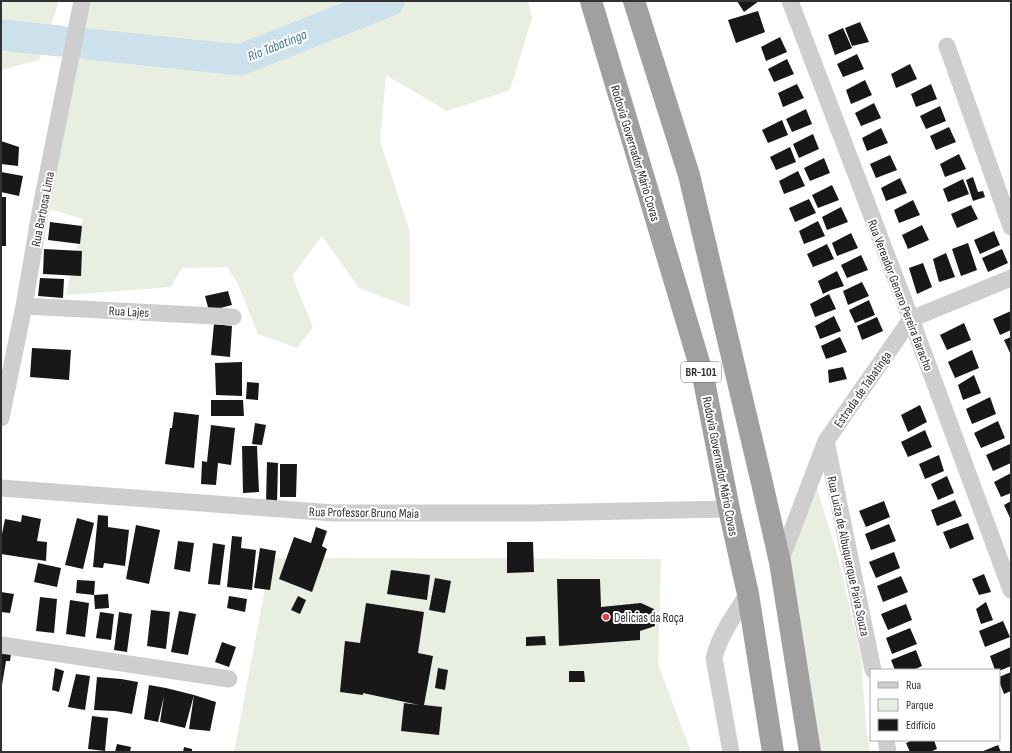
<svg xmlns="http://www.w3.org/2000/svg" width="1012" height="753" viewBox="0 0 1012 753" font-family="'Sofia Sans Condensed',sans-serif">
<rect width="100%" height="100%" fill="#fff"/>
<path fill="#e8eee0" d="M1,1H59L39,60L1,70Z
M82,1H528L532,18L510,90L447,111L386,75L380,141L410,232V307L359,288L322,236L292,276L313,327L297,348L258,334L238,284L227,267L182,268L171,287L66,295L83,219L42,207Z
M813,476L837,553L861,656L866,724L870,752H810L780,562Z
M271,558L661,559L658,664L691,752H234Z"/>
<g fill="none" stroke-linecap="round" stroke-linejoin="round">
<path stroke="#cde1ed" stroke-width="31" d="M1,35L60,41
M88,44L240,60L389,1"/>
</g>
<path fill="#181818" d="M737,1H759L744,12Z
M758,11L765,32L736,43L728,20Z
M860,22L869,42L852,46L845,28Z
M843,28L852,48L835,55L828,35Z
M780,37L787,52L766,61L761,47Z
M857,54L864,69L843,77L837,64Z
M787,59L794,74L774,82L768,69Z
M910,64L917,79L896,88L891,74Z
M865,80L872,95L851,104L846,90Z
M797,84L804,98L783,107L778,93Z
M931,84L937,99L916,107L911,94Z
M874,103L881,118L861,126L855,113Z
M940,106L946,121L926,129L920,116Z
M806,109L812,124L792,132L786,119Z
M782,120L788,135L768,143L762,130Z
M949,127L956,142L936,150L930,136Z
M881,128L888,143L867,151L862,138Z
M813,134L819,149L799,158L793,144Z
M1,141L19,147L18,166L1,164Z
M790,147L796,162L776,170L770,157Z
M959,154L966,169L945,177L940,164Z
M890,155L897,170L876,178L870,164Z
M824,158L830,173L810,181L804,168Z
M798,171L805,186L784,194L779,181Z
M1,172L23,176L19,196L1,192Z
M973,177L978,192L983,191L985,197L973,201L966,180Z
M900,178L907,193L886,201L881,188Z
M963,179L969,194L948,202L943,189Z
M832,185L839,200L818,208L812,195Z
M1,197H6V246H2V259H1Z
M809,199L816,213L795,222L789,208Z
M913,200L920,215L899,223L894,210Z
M971,205L978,219L957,228L951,214Z
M841,207L848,222L827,230L822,217Z
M818,221L825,236L804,244L799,231Z
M50,222L82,226L80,244L48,240Z
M922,225L929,240L908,249L902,235Z
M994,231L1000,245L980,254L974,240Z
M851,233L858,248L837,256L832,243Z
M968,243L977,270L961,276L952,249Z
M827,244L834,259L813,267L807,254Z
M44,249L82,251L81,276L43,274Z
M1002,249L1008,263L988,272L982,258Z
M946,253L955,277L939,282L933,259Z
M861,255L868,270L847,278L841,265Z
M923,263L932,287L917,294L909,268Z
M837,271L844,286L831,290L823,294L818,281Z
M40,278L64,279L63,298L38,296Z
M862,282L869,296L848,305L843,291Z
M228,291L232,305L209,311L205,296Z
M829,294L836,309L815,317L810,304Z
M869,300L875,315L855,323L849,310Z
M1011,311V330L1000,335L993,319Z
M834,316L841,331L820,339L815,326Z
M877,317L883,331L862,340L857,326Z
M964,323L971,340L947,350L940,335Z
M214,324L232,326L230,357L211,355Z
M840,337L847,352L826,359L821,346Z
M1011,337V355L1004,340Z
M32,348L71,350L69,380L30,377Z
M972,350L979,368L955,378L948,362Z
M242,362V396L216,395L215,363Z
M843,367L847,379L829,383L828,370Z
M974,375L981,393L963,400L958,385Z
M247,382L259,383L258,400L246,399Z
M990,397L996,414L972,424L966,409Z
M211,400H243L244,416H211Z
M920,405L927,422L908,432L901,415Z
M174,412L199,415L194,468L165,464L170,428H172Z
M998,421L1005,438L981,448L974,433Z
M255,423L266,425L262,445L252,444Z
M211,425L235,428L231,465L218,463L216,485L201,484L202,461L207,462Z
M925,430L932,447L908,457L901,442Z
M1010,444L1011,463L993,471L986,455Z
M242,446H257L259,492L243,493Z
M939,455L944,471L925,479L919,464Z
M267,462L278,463L277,504L266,503Z
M280,464H297L296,497H280Z
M1011,473V493L1001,497L994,482Z
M947,476L954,493L938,500L931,484Z
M955,500L962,516L937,526L931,510Z
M884,501L890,517L866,527L859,511Z
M1011,501V520L1004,505Z
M22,515L41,519L37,541L47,542L46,561L1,554V539L5,519L21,522Z
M98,515L108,516V527L129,530L125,566L104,563L103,568L93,567Z
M77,518L94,523L83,569L65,565Z
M968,523L974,539L950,549L943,532Z
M889,524L896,541L871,550L865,534Z
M136,525L160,530L149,584L126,579Z
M316,527L327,531L322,546L327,549L312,592L279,579L294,537L311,543Z
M232,536L242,537L241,548L256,550L252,590L227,587Z
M178,541L194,543L190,572L174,569Z
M507,542H533L534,572L507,573Z
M213,543L225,545L220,585L208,584Z
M260,548L276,551L270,590L254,588Z
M894,552L900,568L876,578L869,562Z
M38,563L61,568L57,587L34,582Z
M391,570L430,575L427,600L387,594Z
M984,574L991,592L979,595L972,579Z
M901,576L908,592L883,602L877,586Z
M435,578L451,581L445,613L429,610Z
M557,579H600L601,607L641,603L654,609L655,626L640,631V640L559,646Z
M77,580L95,581L94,595L76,593Z
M1,592L14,594L10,613L1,612Z
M108,594L109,608L95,609L94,595Z
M229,596L247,599L245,612L227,608Z
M298,596L306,600L300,614L291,610Z
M40,597L57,599L54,633L36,631Z
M70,600L89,603L85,637L66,634Z
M986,602L993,620L981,624L976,609Z
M366,603L424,612L418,653L433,656L424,705L442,707L439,735L401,731L404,703L419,705L363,693V695L340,692L345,641L360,643Z
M906,604L912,620L888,630L881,614Z
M151,610L170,612L166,649L147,646Z
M179,611L196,614L188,655L171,652Z
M100,612L114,614L111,640L96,638Z
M119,612L132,614L127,652L114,650Z
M1003,621L1010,637L985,647L979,631Z
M910,628L917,644L892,654L886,638Z
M545,636L546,645L526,646V637Z
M222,642L236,647L229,667L215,662Z
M1011,647V666L999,671V670H995L990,656Z
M916,650L922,666L913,670H895L891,660Z
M1,653L11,654L10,661H6L2,685L1,684Z
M55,668L64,671L59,692L52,690Z
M438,668L448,670L445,690L435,688Z
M569,671H584L585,682H569Z
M1011,672V691L1004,694L999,681V677Z
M76,674L90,676L85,710L68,707Z
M97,677L121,679L138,682L132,714L115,711L116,705L115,711L94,710Z
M149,685L166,688L194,695L216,702L210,731L189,729L194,695L185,728L160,722L164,696L158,722L144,719Z
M92,716L108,718L105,751L88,749Z
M913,740H934L937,749L930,752H910L906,743Z
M117,744L131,747L130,752H115Z
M998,745L1001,752H981Z
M184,747L192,749V752H183Z"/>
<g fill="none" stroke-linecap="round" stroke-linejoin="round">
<path stroke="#cecece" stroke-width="17" d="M790,1L911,319L1011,590
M947,46L1011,227
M24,306L233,317
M1,418L24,306L41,207L82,1
M826,441L873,670
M1,488L334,513H530L729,509
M780,562L826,441L911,319L1011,278
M1,645L229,679
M886,740L888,752
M731,752L714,658C720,634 735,614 748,594"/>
<path stroke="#a0a0a0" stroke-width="22" d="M591,1L703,376L729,509L748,594L773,752
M634,1L689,175L762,483L780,562L810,752"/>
</g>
<circle fill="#e4384a" stroke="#fff" stroke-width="1.5" cx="606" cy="617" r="4"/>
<g text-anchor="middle" stroke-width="4" stroke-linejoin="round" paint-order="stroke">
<rect fill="#fff" stroke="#6f6f6f" stroke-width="1" x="681" y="362" width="40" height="20" rx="3"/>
<g font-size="12" font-weight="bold" fill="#313131">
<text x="701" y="376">BR-101</text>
</g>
<g font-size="13" fill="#313131" stroke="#fff">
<text transform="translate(636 153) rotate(73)" y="5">Rodovia Governador Mário Covas</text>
<text transform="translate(42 209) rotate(-79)" y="5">Rua Barbosa Lima</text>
<text transform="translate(901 295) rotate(69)" y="5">Rua Vereador Genaro Pereira Baracho</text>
<text transform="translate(129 311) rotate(3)" y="5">Rua Lajes</text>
<text transform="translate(862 389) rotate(-55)" y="5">Estrada de Tabatinga</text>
<text transform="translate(721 466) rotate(79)" y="5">Rodovia Governador Mário Covas</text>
<text transform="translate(364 512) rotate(1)" y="5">Rua Professor Bruno Maia</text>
<text transform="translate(849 556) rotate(78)" y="5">Rua Luiza de Albuquerque Paiva Souza</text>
</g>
<g font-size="13" fill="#313131" stroke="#fff" text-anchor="start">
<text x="614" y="622">Delicias da Roça</text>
</g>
<g font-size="14" font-style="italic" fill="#3f7694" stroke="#fff">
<text transform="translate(277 45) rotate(-22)" y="5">Rio Tabatinga</text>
</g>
</g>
<rect width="1012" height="753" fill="none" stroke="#313131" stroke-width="4"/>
<rect x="870" y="669" width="130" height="72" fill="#ffffff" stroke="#adadad"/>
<rect x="878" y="682" width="20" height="6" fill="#cecece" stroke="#adadad"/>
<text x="906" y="689" font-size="12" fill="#313131">Rua</text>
<rect x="878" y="699" width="20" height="12" fill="#e8eee0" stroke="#adadad"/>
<text x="906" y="709" font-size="12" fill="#313131">Parque</text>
<rect x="878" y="719" width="20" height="12" fill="#181818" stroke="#adadad"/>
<text x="906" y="729" font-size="12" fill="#313131">Edifício</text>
</svg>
